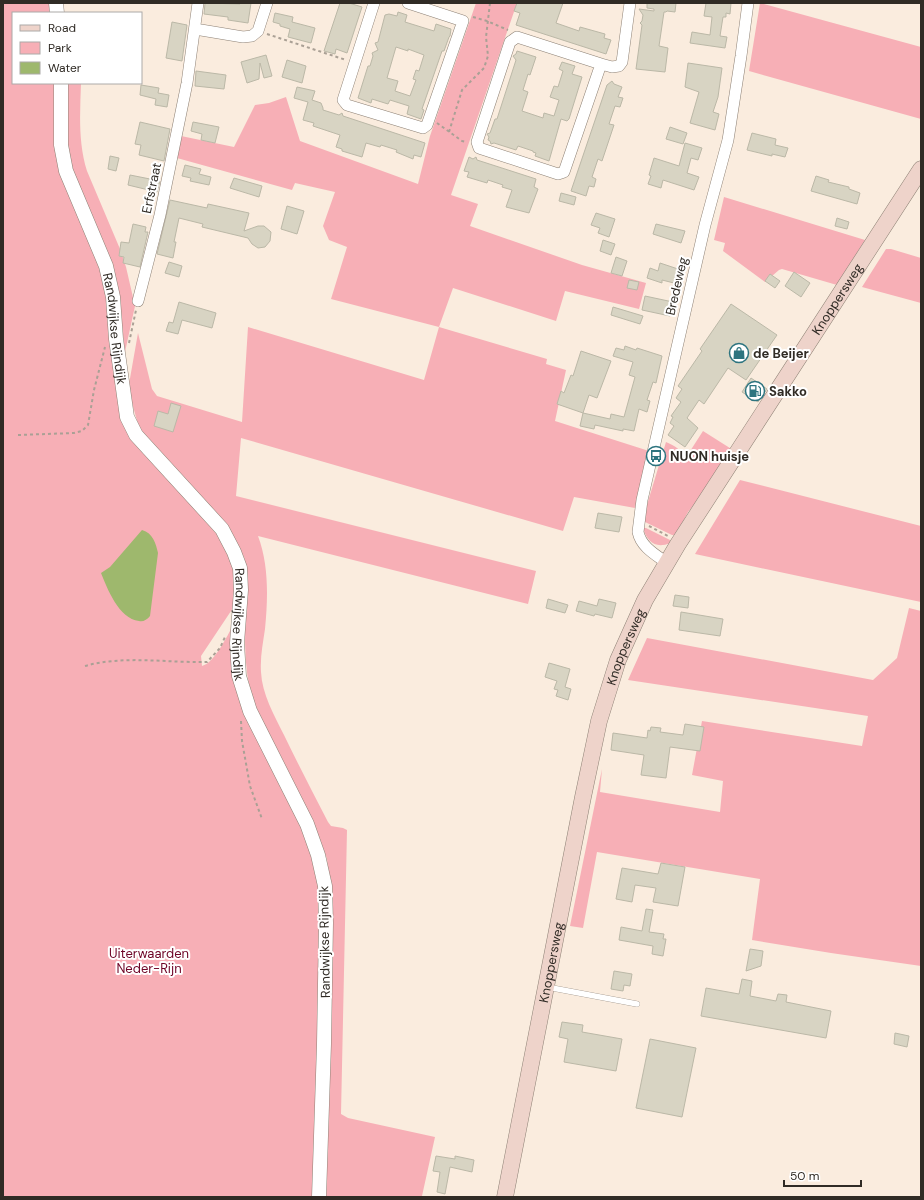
<svg xmlns="http://www.w3.org/2000/svg" width="924" height="1200" viewBox="0 0 924 1200" font-family="'DM Sans',sans-serif">
<rect width="100%" height="100%" fill="#faecde"/>
<path fill="#f7afb6" d="M3,3H53L54,13H13V83H57V144L107,284L122,408L210,526L227,546L234,561L237,602L201,656L202,666C215,663 229,632 236,620L234,660L298,816L318,876L320,901L314,1197H3Z
M476,3H517L451,195L478,204L470,226L582,265L646,283L639,309L565,291L556,321L453,288L439,327L547,359L546,364L566,370L555,421L649,451L635,508L574,497L563,531L241,438L236,496L536,571L528,604L258,536C269,565 268,598 265,629C263,643 260,657 261,672C262,694 274,715 284,735C298,764 313,793 328,822L331,826L343,828L347,830L341,1114L348,1118L435,1137L422,1196L424,1197H325L329,879L327,859L320,840L256,708C253,696 248,684 247,672C243,638 246,603 247,569L244,557L237,545L139,428L131,399L129,384L138,333L152,389L157,396L242,422L248,327L424,380L439,327L331,299L347,247L329,240L323,226L335,192L295,183L292,190L177,158L181,136L234,147L255,105L269,103L286,97L300,141L418,184L430,136Z
M760,3L921,47V119L749,71Z
M66,83H81C80,113 78,142 87,171L120,249L126,267L135,306L125,352L120,308L69,158L67,135Z
M724,197L865,240L837,285L782,269L779,270L765,282L723,251L725,243L714,240Z
M886,249H891L921,258V303L862,287Z
M703,431L733,450L709,486L688,512L676,535H672L645,522L643,518L666,442C675,446 681,449 685,459Z
M740,480L921,526V602L695,554Z
M643,528H646L670,540V543C656,549 647,542 643,528Z
M909,608L921,611V966L831,953L752,940L760,879L597,852L583,928L570,926L602,769L600,792L720,812L723,781L692,775L702,721L862,746L868,716L628,680L647,638L873,680L897,658Z"/>
<path fill="#9eb86d" d="M142,530C153,533 156,544 158,553L150,616C147,620 143,622 139,621C119,619 107,588 101,573L110,567Z"/>
<path fill="#d8d4c3" stroke="#bbb8a7" fill-rule="evenodd" d="M205,3L240,4V3H251L248,23L228,20V17L204,14Z
M340,3H349L362,7L347,53L336,49L335,54L324,51Z
M517,3H563L556,23L579,31L580,27L605,34L604,38L611,40L606,54L516,25L520,13L514,11Z
M647,3H676L675,12L667,11L666,12H664L659,46L668,48L665,72L636,69L642,25L640,23L642,21L643,15L639,9L654,11V9L647,8Z
M706,3H731L730,14L726,13V17H723L720,36L727,37L725,48L690,43L692,32L710,35L712,17L704,16Z
M398,12L407,15L405,22L434,31L436,24L451,29L450,36L449,37L444,51H442L422,109L424,110L421,119L407,114L409,106L390,100L388,104L372,99L371,103L358,98L368,66H370L373,56L372,53L378,50L375,43L378,42L385,15L389,14L397,16ZM396,47L408,51V49L424,55L419,71L416,70L413,79L416,80L410,96L395,91L398,81L387,78Z
M275,13L293,17L292,22L315,28L311,43L288,37L290,29L280,26V24L273,22Z
M172,22L187,25L182,61L166,58Z
M517,51L536,57L530,75L528,74L523,90L528,92L522,111L543,118L544,113L554,116L559,100L550,97L554,86L558,87L563,71L559,69L562,62L575,66L572,74L582,77L569,119L567,121L561,119L549,161L535,156L536,153L533,152V151L518,146L516,150L494,143L491,144L490,141L488,140L489,137L487,134L490,133L495,119H497L516,60L513,56L516,54Z
M266,55L272,76L264,78L260,63L259,79L247,83L241,62Z
M287,60L306,66L302,83L282,77Z
M688,63L722,68L718,97L713,112L719,114L715,130L690,123L699,92L685,87Z
M196,71L226,75L224,89L195,86Z
M612,81L614,84L622,87L618,97L623,98L620,107L615,106L609,124L614,125L602,161L598,159L592,177L596,179L594,187L589,186L586,196L571,191L607,85Z
M141,85L159,88L158,93L169,95L167,107L155,105L156,99L140,95Z
M297,87L315,91L312,100L321,103L323,108V110L339,115L342,113L343,116L425,143L421,157L414,155L413,159L396,152L397,150L381,145L380,147L366,143L362,157L342,151V149L336,147L340,135L313,126L314,123L303,120L308,102L294,98Z
M140,122L170,129L164,161L139,155L141,145L135,144Z
M193,122L219,127L215,143L201,140L202,134L191,131Z
M670,127L687,133L683,144L666,139Z
M752,133L776,139L775,145L788,148L785,157L772,154V156L747,150Z
M685,143L702,148L698,160L691,158L687,173L699,177L694,190L663,180L661,188L648,184L651,176L649,175L654,158L679,166Z
M110,156L119,158L116,171L108,169Z
M469,157L473,159L476,157L477,160L536,179L534,187L538,189L529,213L506,207L512,190L502,187L503,185L488,180L487,183L467,177L469,172L464,171Z
M185,165L201,169L199,174L211,177L209,185L190,181L191,178L182,176Z
M130,175L160,181L157,192L128,185Z
M816,176L829,180L828,182L849,187V189L860,193L857,204L811,191Z
M234,178L262,186L259,197L230,188Z
M561,193L576,197L574,205L559,201Z
M170,200L207,208L208,204L249,213L244,231L258,226H264L271,232L270,241L265,247L258,248L252,244L248,238L202,227L203,224L179,218L174,242H176L173,258L157,254Z
M287,206L304,211L297,234L281,229Z
M596,213L615,219L609,237L598,233L600,228L591,225Z
M837,218L849,222L847,229L835,226Z
M133,224L146,227L145,232H148L140,267L123,263L124,257L119,256L121,242L129,243Z
M656,224L685,231L681,243L653,234Z
M603,240L615,244L611,255L600,251Z
M616,257L627,261L622,276L611,273Z
M169,262L182,266L179,277L165,273Z
M660,263L678,269L674,283L662,280V283L647,278L650,268L658,271Z
M794,272L810,283L801,297L785,286Z
M770,274L780,281L775,288L765,281Z
M629,280L639,282L637,290L627,288Z
M645,296L673,302L670,316L642,310Z
M179,302L216,313L212,328L182,320L178,334L166,331L169,322L173,323Z
M731,304L777,335L746,380L728,368L704,404L699,400L687,418L698,428L685,447L668,435L674,426L670,423L673,417L671,416L681,402L676,398L682,389L678,386L702,351L700,349Z
M613,307L643,316L640,324L611,315Z
M625,346L636,350L637,348L662,356L656,383L653,382L647,400L650,401L647,412L639,409L634,431L623,429V431L595,425L594,429L580,426L583,413L610,419L611,414L624,417L635,377L629,375L633,362L613,356L616,348L624,350Z
M581,351L611,361L597,398L589,395L583,413L557,404L561,391L564,393L571,375L573,376Z
M751,378L767,389L758,402L742,392Z
M171,403L181,406L173,432L154,426L158,411L168,414Z
M598,513L622,517L619,532L595,528Z
M675,595L689,597L688,608L673,606Z
M548,599L568,605L565,613L546,608Z
M599,599L616,603L612,618L595,614L594,616L576,611L579,601L597,606Z
M681,612L723,619L720,636L679,630Z
M549,663L570,669L565,687L571,689L568,700L556,696L558,690L554,689L557,681L545,677Z
M685,724L704,727L700,751L670,747L666,778L641,775L644,755L611,750L613,733L647,738L648,730L650,731L651,727L661,728L660,732L683,735Z
M661,863L685,867L678,906L653,902L656,888L635,885L632,902L616,899L622,868L658,874Z
M646,909L653,910L649,932L664,934L663,939H666L663,956L652,954L653,946L619,940L621,927L642,931Z
M750,949L763,951L761,966L746,971Z
M614,971L632,974L630,986L624,985L623,991L611,989Z
M742,979L752,981L750,996L776,1001L778,994L787,995L786,1002L831,1011L826,1038L701,1016L706,988L739,994Z
M562,1022L583,1025L582,1032L622,1039L616,1071L564,1062L568,1039L559,1037Z
M895,1033L909,1036L907,1047L894,1044Z
M650,1039L696,1048L682,1117L636,1108Z
M436,1156L455,1159V1156L474,1160L472,1172L450,1167L445,1194L437,1192L440,1172L433,1171Z"/>
<g fill="none" stroke-linecap="round" stroke-linejoin="round">
<defs>
<path id="service" d="M547,987L637,1004"/>
<path id="minor" d="M374,3L343,100L347,105L423,128L427,125L463,21L408,3
M195,29L243,37L252,36L258,31L267,3
M601,64L564,172L558,174L479,148L477,142L510,42L517,37L601,64L612,67L619,66L622,62L630,3
M138,301L160,215L187,83L198,3
M667,563C656,555 641,547 638,532L642,500L705,225L728,140L741,56L748,3"/>
<g id="tertiary">
<path d="M56,3L57,13"/>
<path id="s1" d="M61,83V145L66,171L106,266L113,297L116,339L127,417L136,435L222,529L234,552L240,568L241,590L237,643L239,676L250,711L307,824L318,855L325,886L326,923L324,1044L319,1197"/>
</g>
<g id="secondary">
<path id="s2" d="M505,1197L583,797L599,721L618,660L645,600L678,544L921,169"/>
</g>
</defs>
<use href="#service" stroke="#8d8175" stroke-width="6"/>
<use href="#minor" stroke="#8d8175" stroke-width="12"/>
<use href="#tertiary" stroke="#8d8175" stroke-width="15"/>
<use href="#secondary" stroke="#8d8175" stroke-width="17"/>
<path stroke="#aaa095" stroke-width="2" stroke-dasharray="3 3" stroke-linecap="butt" d="M473,17L487,21L508,30
M267,34L346,60
M437,123L462,141L467,142
M449,132L462,90L484,68L488,56L486,37L490,3
M129,343L136,310
M18,435L74,433L82,431L88,425L94,390L105,347
M649,526L668,536
M85,666C123,655 168,663 207,662L220,648L225,637
M241,721L242,741L250,786L262,819"/>
<use href="#service" stroke="#fff" stroke-width="5.5"/>
<use href="#minor" stroke="#fff" stroke-width="11"/>
<use href="#tertiary" stroke="#fff" stroke-width="14"/>
<use href="#secondary" stroke="#eed3ca" stroke-width="16"/>
</g>
<defs>
<symbol id="shop-ring" viewBox="-11 -11 22 22"><circle r="9.5" fill="#fff" stroke="#2d747f" stroke-width="1.5"/><path d="M-5-2.5h2.3a2.7 3.5 0 0 1 5.4 0H5L5.5 6h-11ZM-1.5-2.5h3a1.5 2.3 0 0 0-3 0Z" fill="#2d747f"/></symbol>
<symbol id="fuel-ring" viewBox="-11 -11 22 22"><circle r="9.5" fill="#fff" stroke="#2d747f" stroke-width="1.5"/><path d="M-5.5-6h7V0h2V4h1.3V-2.5L3-4.5l.8-.8L6-3V5H2.5V1h-1V6h-7ZM-4.2-4.7v3.2H.2V-4.7Z" fill="#2d747f"/></symbol>
<symbol id="bus-ring" viewBox="-11 -11 22 22"><circle r="9.5" fill="#fff" stroke="#2d747f" stroke-width="1.5"/><path d="M-5-6H5V4H4V6H2V4H-2V6H-4V4H-5ZM-3.5-4V0h7V-4ZM-3.5 1.2v1.5H-2V1.2ZM2 1.2v1.5H3.5V1.2Z" fill="#2d747f"/></symbol>
</defs>
<g fill-rule="evenodd">
<use href="#shop-ring" x="728" y="342" width="22" height="22"/>
<use href="#fuel-ring" x="744" y="380" width="22" height="22"/>
<use href="#bus-ring" x="645" y="445" width="22" height="22"/>
</g>
<g text-anchor="middle" stroke-width="4" stroke-linejoin="round" paint-order="stroke">
<g font-size="13" fill="#302b25" stroke="#fff">
<text transform="translate(151 188) rotate(-78)" y="5">Erfstraat</text>
<text transform="translate(676 286) rotate(-77)" y="5">Bredeweg</text>
<text dy="5" stroke="none"><textPath href="#s2" startOffset="972">Knoppersweg</textPath></text>
<text dy="5" stroke="none"><textPath href="#s1" startOffset="255">Randwijkse Rijndijk</textPath></text>
<text dy="5" stroke="none"><textPath href="#s1" startOffset="591">Randwijkse Rijndijk</textPath></text>
<text dy="5" stroke="none"><textPath href="#s2" startOffset="564">Knoppersweg</textPath></text>
<text transform="translate(324 942) rotate(-91)" y="5">Randwijkse Rijndijk</text>
<text dy="5" stroke="none"><textPath href="#s2" startOffset="239">Knoppersweg</textPath></text>
</g>
<g font-size="13" font-weight="bold" fill="#302b25" stroke="#fff" text-anchor="start">
<text x="753" y="358">de Beijer</text>
<text x="769" y="396">Sakko</text>
<text x="670" y="461">NUON huisje</text>
</g>
<g font-size="13" fill="#6e0426" stroke="#fff">
<text x="149" y="958">Uiterwaarden<tspan x="149" dy="15">Neder-Rijn</tspan></text>
</g>
</g>
<rect width="924" height="1200" fill="none" stroke="#302b25" stroke-width="8"/>
<rect x="12" y="12" width="130" height="72" fill="#ffffff" stroke="#acaaa8"/>
<rect x="20" y="25" width="20" height="6" fill="#eed3ca" stroke="#acaaa8"/>
<text x="48" y="32" font-size="12" fill="#302b25">Road</text>
<rect x="20" y="42" width="20" height="12" fill="#f7afb6" stroke="#acaaa8"/>
<text x="48" y="52" font-size="12" fill="#302b25">Park</text>
<rect x="20" y="62" width="20" height="12" fill="#9eb86d" stroke="#acaaa8"/>
<text x="48" y="72" font-size="12" fill="#302b25">Water</text>
<path d="M784 1180v6h77v-6" fill="none" stroke="#302b25" stroke-width="2"/>
<text x="790" y="1180" font-size="12" fill="#302b25" stroke="#ffffff" stroke-width="3" paint-order="stroke">50 m</text>
</svg>
